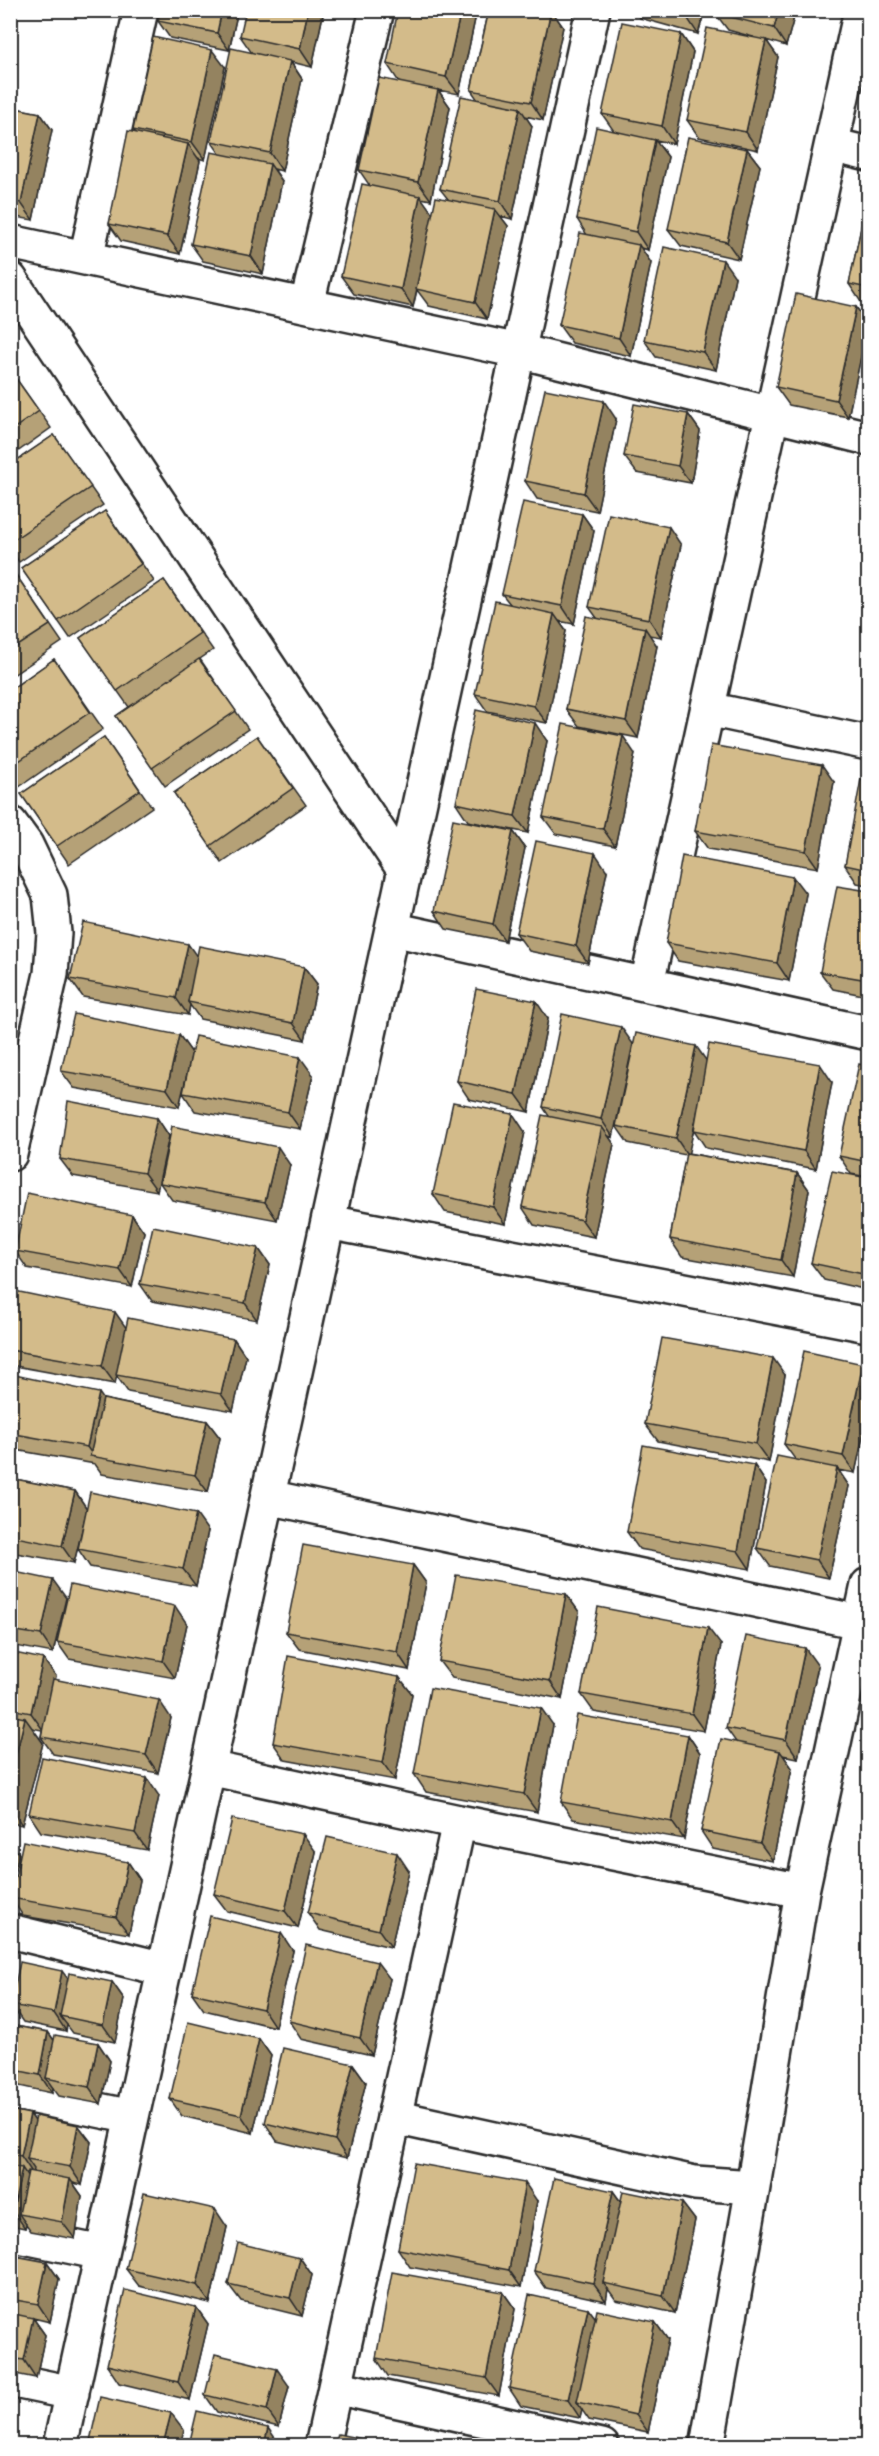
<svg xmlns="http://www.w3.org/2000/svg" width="879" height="2456" viewBox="0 0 879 2456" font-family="Delius,sans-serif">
<rect width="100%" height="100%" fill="#fff"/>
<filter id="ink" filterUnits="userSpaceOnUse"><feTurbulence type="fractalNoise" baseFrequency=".0167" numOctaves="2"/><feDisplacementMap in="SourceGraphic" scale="12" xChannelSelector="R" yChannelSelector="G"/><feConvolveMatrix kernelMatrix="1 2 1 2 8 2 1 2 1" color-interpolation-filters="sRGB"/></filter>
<g filter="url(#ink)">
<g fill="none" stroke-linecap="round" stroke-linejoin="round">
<defs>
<path id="street" d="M832,145L868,154
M10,242L519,351L868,438
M86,258L141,10
M10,279L405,871
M307,304L377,10
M708,709L868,743
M10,823L26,845L50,895L54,933L51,974L10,1154
M392,929L868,1033
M647,984L861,10
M328,1222L868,1325
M268,1497L859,1622
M209,1768L459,1822
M10,1931L164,1969
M10,2092L132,2117
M394,2117L695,2183L753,2187L802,1891L868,1585
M10,2234L102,2253
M10,2380L72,2393
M335,2387L459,1822L802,1891
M60,2446L593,10
M322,2446L335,2387L602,2446
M707,2446L753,2187"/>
</defs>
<use href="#street" stroke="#2b2b2b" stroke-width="38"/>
<use href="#street" stroke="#fff" stroke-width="33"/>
</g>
<path fill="#b5a177" stroke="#2b2b2b" stroke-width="1.5" d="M238,10L229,50L170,38L158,21Z
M324,10L312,67L291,62L302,79L282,171L274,169L282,181L263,274L203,261L191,244L220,154L211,141L252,53L240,36Z
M477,10L459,94L438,90L450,107L431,200L421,198L432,214L448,199L440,189L478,100L471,90L489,10H551L563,27L543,120L525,116L532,126L512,219L500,216L508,226L487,319L429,306L417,290L413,307L354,294L341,276L370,186L359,170L399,82L387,64Z
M635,10H705L698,34L640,18Z
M796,10L786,46L766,40L778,57L758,150L699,137L687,120L753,37L728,30L715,13Z
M681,34L693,52L674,144L656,140L668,157L648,250L641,248L651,263L631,356L572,343L559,325L587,235L577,219L614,131L602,114Z
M225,67L205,160L198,158L200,161L180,254L121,241L109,224L136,133L133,130Z
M10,107L40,113L52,130L33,220L10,216Z
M747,149L760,166L739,259L681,246L668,229Z
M868,195V303L861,302L849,284Z
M735,277L716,370L656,357L644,340Z
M856,307L868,324L848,417L789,405L776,387Z
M10,370L51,428L10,457Z
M688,414L700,431L691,483L637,473L624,456Z
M616,419L597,511L537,499L525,481Z
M54,435L103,505L19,562L10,549V465Z
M105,511L154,581L70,638L21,568Z
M582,514L594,531L574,624L559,621L566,631L547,723L487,711L475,694L510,604L502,594Z
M681,545L661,637L649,635L657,646L638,738L579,726L566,709L597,618L589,607Z
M14,572L62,642L10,677V575Z
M164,580L213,650L200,659L248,729L165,786L116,716L129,707L80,638Z
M54,659L103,729L19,787L10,775V690Z
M257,736L306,805L222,863L174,793Z
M104,737L152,807L69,864L21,794Z
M547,741L528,833L468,821L456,803Z
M635,754L615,846L556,834L543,817Z
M868,780V885L857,883L845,865Z
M834,782L818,868L708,849L695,831Z
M513,831L525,848L505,941L446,929L434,911Z
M607,871L588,963L529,951L516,933Z
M868,891V996L833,989L820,972Z
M806,894L789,981L678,961L666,943Z
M197,956L304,967L317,984L305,1040L200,1019L190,1005L188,1015L83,997L70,979Z
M548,1019L529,1112L469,1099L457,1081Z
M179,1035L191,1052L313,1075L300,1129L195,1111L183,1093L189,1065L179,1107L74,1088L61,1071Z
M633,1044L613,1137L608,1136L614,1144L594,1237L534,1225L522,1207L549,1116L543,1107Z
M706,1061L832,1082L816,1169L706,1148L694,1130L695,1123L688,1153L797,1173L809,1190L793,1277L682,1257L670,1239L686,1155L628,1143L616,1126Z
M868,1066V1177L851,1174L839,1156Z
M157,1118L169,1136L157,1191L73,1176L60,1159Z
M525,1132L505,1224L445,1212L433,1194Z
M290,1165L277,1220L172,1200L160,1183Z
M868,1178V1290L824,1280L811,1263Z
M132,1215L144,1232L132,1287L27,1268L15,1251Z
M258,1248L270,1265L257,1320L152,1301L140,1284Z
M10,1290L126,1328L234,1339L246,1357L233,1411L128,1392L116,1375L115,1384L10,1365Z
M868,1371V1413L855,1473L838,1470L849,1486L829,1578L770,1566L757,1548L795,1459L784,1444Z
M10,1374L104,1399L207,1421L220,1438L208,1492L102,1474L95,1464L10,1449Z
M785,1375L769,1462L658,1441L645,1424Z
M754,1465L766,1483L750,1569L639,1549L627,1532Z
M10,1478L75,1491L87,1509L74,1563L10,1552Z
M208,1531L196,1586L90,1567L78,1549Z
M413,1565L426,1583L409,1670L299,1649L286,1632Z
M10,1571L66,1598L53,1653L10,1645Z
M566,1594L579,1612L562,1699L452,1678L439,1661Z
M187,1624L175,1678L69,1659L57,1642Z
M721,1645L704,1731L594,1712L581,1694Z
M10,1652L56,1676L55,1679L171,1718L158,1773L53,1754L41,1737L42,1730L32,1728L43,1743L22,1825L10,1823Z
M818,1666L798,1758L783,1755L792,1768L773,1861L713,1849L701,1831L736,1742L726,1728Z
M399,1677L412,1694L395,1780L285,1760L273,1743Z
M553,1725L537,1812L426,1792L414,1774Z
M688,1735L700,1753L684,1839L573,1819L561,1802Z
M159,1796L147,1850L41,1832L29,1814Z
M316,1852L298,1928L227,1911L214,1894Z
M128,1862L140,1880L129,1934L23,1916L11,1898Z
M409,1871L391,1947L320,1930L308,1913Z
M293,1951L275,2027L204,2010L192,1993Z
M68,1979L112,1982L124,1999L115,2042L73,2033L67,2025L66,2031L23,2022L11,2005Z
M390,1979L372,2055L301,2039L289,2021Z
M10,2025L48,2032L54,2040L98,2043L110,2061L101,2104L59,2096L53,2088L52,2093L10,2084Z
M259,2039L271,2056L253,2133L182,2116L170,2099Z
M353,2064L366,2082L347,2158L277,2141L265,2123Z
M10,2110L30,2114L35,2121L78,2125L91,2142L82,2185L73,2183L82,2196L75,2239L31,2231L26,2224L25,2228L10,2225Z
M613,2191L621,2202L682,2203L695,2220L675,2313L616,2300L608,2289L606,2301L546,2288L534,2271Z
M537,2201L521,2287L410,2267L398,2249Z
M227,2227L210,2303L139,2286L126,2269Z
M10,2255L47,2262L59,2279L50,2322L33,2318L45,2335L36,2378L10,2373Z
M300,2258L312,2275L302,2316L241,2301L228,2284Z
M503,2292L515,2309L499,2396L388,2376L376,2358Z
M196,2307L208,2324L190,2400L119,2383L107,2365Z
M588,2308L595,2318L655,2322L668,2340L648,2432L589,2420L582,2410L580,2418L521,2406L509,2388Z
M289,2386L279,2427L217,2412L205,2395Z"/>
<path fill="#948361" stroke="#2b2b2b" stroke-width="1.5" d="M222,10H238L229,50L217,33Z
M308,10H324L312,67L300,49Z
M461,10H477L459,94L446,77Z
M551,10L563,27L543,120L531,102Z
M688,10H705L698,34L686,16Z
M779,10H796L786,46L774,28Z
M681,34L693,52L674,144L662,126Z
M766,40L778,57L758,150L746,132Z
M212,50L225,67L205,160L192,142Z
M290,61L302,79L282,171L270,153Z
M438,90L450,107L431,200L418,182Z
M520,108L532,126L512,219L500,201Z
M40,113L52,130L33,220L21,203Z
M655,140L668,157L648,250L636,232Z
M188,144L200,161L180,254L167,236Z
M747,149L760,166L739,259L727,242Z
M270,164L282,181L263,274L251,256Z
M420,196L433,214L413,307L401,289Z
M495,209L508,226L487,319L475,302Z
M639,245L651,263L631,356L619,338Z
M723,260L735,277L716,370L703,352Z
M856,307L868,324L848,417L836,400Z
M604,401L616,419L597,511L584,493Z
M688,414L700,431L691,483L678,466Z
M582,514L594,531L574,624L562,606Z
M669,527L681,545L661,637L649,619Z
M554,614L566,631L547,723L534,706Z
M645,628L657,646L638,738L626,721Z
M535,723L547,741L528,833L515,816Z
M623,736L635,754L615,846L603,829Z
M822,765L834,782L818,868L806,851Z
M513,831L525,848L505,941L493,924Z
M595,853L607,871L588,963L576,946Z
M793,877L806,894L789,981L777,963Z
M188,944L200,961L188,1002L190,1005L188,1015L176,998Z
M304,967L317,984L305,1040L293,1023Z
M536,1001L548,1019L529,1112L516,1094Z
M621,1027L633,1044L613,1137L601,1119Z
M179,1035L192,1053L179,1107L167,1089Z
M696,1046L708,1063L688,1156L676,1138Z
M300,1057L313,1075L300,1129L288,1112Z
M820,1064L832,1082L816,1169L804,1151Z
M513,1114L525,1132L505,1224L493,1207Z
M157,1118L169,1136L157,1191L144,1173Z
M602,1127L614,1144L594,1237L582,1220Z
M278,1147L290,1165L277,1220L265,1202Z
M797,1173L809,1190L793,1277L781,1260Z
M132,1215L144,1232L132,1287L120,1270Z
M258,1248L270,1265L257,1320L245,1303Z
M115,1312L127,1329L115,1384L102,1366Z
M234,1339L246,1357L233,1411L221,1394Z
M773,1358L785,1375L769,1462L756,1444Z
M863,1364L868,1371V1413L855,1473L843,1456Z
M99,1393L111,1410L94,1457L87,1447Z
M207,1421L220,1438L208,1492L195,1475Z
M754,1465L766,1483L750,1569L738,1551Z
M837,1468L849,1486L829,1578L817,1560Z
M75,1491L87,1509L74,1563L62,1546Z
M196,1514L208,1531L196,1586L183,1569Z
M413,1565L426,1583L409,1670L397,1652Z
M53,1580L66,1598L53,1653L41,1635Z
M566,1594L579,1612L562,1699L550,1681Z
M175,1606L187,1624L175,1678L163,1661Z
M708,1628L721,1645L704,1731L692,1714Z
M805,1648L818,1666L798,1758L786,1740Z
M43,1659L56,1676L43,1730L31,1713Z
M399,1677L412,1694L395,1780L383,1763Z
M159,1700L171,1718L158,1773L146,1755Z
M541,1708L553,1725L537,1812L524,1794Z
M25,1718L43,1743L22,1825L10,1808V1779Z
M688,1735L700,1753L684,1839L672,1822Z
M780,1751L792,1768L773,1861L760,1843Z
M147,1778L159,1796L147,1850L135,1833Z
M303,1834L316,1852L298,1928L285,1911Z
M10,1841L19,1854L10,1891Z
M397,1853L409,1871L391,1947L379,1930Z
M128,1862L140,1880L129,1934L116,1917Z
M281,1933L293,1951L275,2027L263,2009Z
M377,1962L390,1979L372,2055L360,2038Z
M62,1971L75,1988L60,2016L67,2025L66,2031L54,2013Z
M10,1974L14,1979L10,1999Z
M112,1982L124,1999L115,2042L103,2025Z
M48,2032L61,2050L46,2078L53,2088L52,2093L40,2075Z
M259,2039L271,2056L253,2133L241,2115Z
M98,2043L110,2061L101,2104L89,2087Z
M353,2064L366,2082L347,2158L335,2140Z
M30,2114L42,2131L27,2159L34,2169L33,2174L21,2156Z
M78,2125L91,2142L82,2185L70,2167Z
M22,2168L34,2186L19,2214L26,2224L25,2228L13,2211Z
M70,2179L82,2196L75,2239L62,2222Z
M525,2183L537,2201L521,2287L509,2270Z
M613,2191L625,2208L603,2283L608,2289L606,2301L593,2283Z
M682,2203L695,2220L675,2313L663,2296Z
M215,2209L227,2227L210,2303L197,2285Z
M300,2258L312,2275L302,2316L290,2298Z
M47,2262L59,2279L50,2322L38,2304Z
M503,2292L515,2309L499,2396L486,2378Z
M196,2307L208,2324L190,2400L178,2382Z
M588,2308L601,2325L577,2402L582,2410L580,2418L568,2400Z
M33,2318L45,2335L36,2378L24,2360Z
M655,2322L668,2340L648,2432L636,2415Z
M277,2369L289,2386L279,2427L267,2410Z
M171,2413L184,2430L180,2445H163Z
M268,2428L280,2445H264Z"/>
<path fill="#d3bb8a" stroke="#2b2b2b" stroke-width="1.5" d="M160,10H222L217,33L158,21Z
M246,10H308L300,49L240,36Z
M398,10H461L446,77L387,64Z
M489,10H551L531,102L471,90Z
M666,10H688L686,16Z
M716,10H779L774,28L715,13Z
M622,22L681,34L662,126L602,114Z
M707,28L766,40L746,132L687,120Z
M153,37L212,50L192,142L133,130Z
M231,48L290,61L270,153L211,141Z
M379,78L438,90L418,182L359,170Z
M461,96L520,108L500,201L440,189Z
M10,107L40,113L21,203L10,201Z
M596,127L655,140L636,232L577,219Z
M128,131L188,144L167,236L109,224Z
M688,137L747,149L727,242L668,229Z
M211,152L270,164L251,256L191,244Z
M362,184L420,196L401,289L341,276Z
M868,195V288L849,284Z
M436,197L495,209L475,302L416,289Z
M580,233L639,245L619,338L559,325Z
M664,247L723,260L703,352L644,340Z
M796,294L856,307L836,400L776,387Z
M10,370L39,411L10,431Z
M545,389L604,401L584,493L525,481Z
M634,404L688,414L678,466L624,456Z
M54,435L91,487L10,542V465Z
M523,502L582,514L562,606L502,594Z
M105,511L141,564L58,621L21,568Z
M609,514L669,527L649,619L589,607Z
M14,572L50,625L10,651V575Z
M164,580L200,633L117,691L80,638Z
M495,601L554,614L534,706L475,694Z
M586,616L645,628L626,721L566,709Z
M54,659L90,712L10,767V690Z
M199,659L236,711L152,768L116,716Z
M476,710L535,723L515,816L456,803Z
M563,724L623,736L603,829L543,817Z
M257,736L293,788L210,846L174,793Z
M104,737L140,790L57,846L21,794Z
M711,745L822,765L806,851L695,831Z
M861,779L868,780V870L845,865Z
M453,819L513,831L493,924L434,911Z
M536,841L595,853L576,946L516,933Z
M682,856L793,877L777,963L666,943Z
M837,886L868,891V980L820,972Z
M83,922L188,944L176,998L70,979Z
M199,946L304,967L293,1023L188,1002Z
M476,989L536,1001L516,1094L457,1081Z
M74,1014L179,1035L167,1089L61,1071Z
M562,1014L621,1027L601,1119L543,1107Z
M636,1033L696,1046L676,1138L616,1126Z
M195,1036L300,1057L288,1112L183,1093Z
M709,1044L820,1064L804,1151L694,1130Z
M859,1064L868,1066V1162L839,1156Z
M68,1101L157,1118L144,1173L60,1159Z
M453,1102L513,1114L493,1207L433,1194Z
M542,1115L602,1127L582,1220L522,1207Z
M172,1126L278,1147L265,1202L160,1183Z
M686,1153L797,1173L781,1260L670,1239Z
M832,1171L868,1178V1275L811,1263Z
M27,1193L132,1215L120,1270L15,1251Z
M153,1226L258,1248L245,1303L140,1284Z
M10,1290L115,1312L102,1366L10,1350Z
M128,1318L234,1339L221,1394L116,1375Z
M662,1338L773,1358L756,1444L645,1424Z
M804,1351L863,1364L843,1456L784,1444Z
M10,1374L99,1393L87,1447L10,1433Z
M103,1399L207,1421L195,1475L90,1456Z
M643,1445L754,1465L738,1551L627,1532Z
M777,1456L837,1468L817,1560L757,1548Z
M10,1478L75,1491L62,1546L10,1536Z
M90,1492L196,1514L183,1569L78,1549Z
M303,1545L413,1565L397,1652L286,1632Z
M10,1571L53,1580L41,1635L10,1630Z
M456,1575L566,1594L550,1681L439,1661Z
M70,1585L175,1606L163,1661L57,1642Z
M598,1607L708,1628L692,1714L581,1694Z
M746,1636L805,1648L786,1740L726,1728Z
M10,1652L43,1659L31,1713L10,1709Z
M288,1656L399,1677L383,1763L273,1743Z
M53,1679L159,1700L146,1755L41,1737Z
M430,1688L541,1708L524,1794L414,1774Z
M10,1715L25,1718L10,1779Z
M577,1715L688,1735L672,1822L561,1802Z
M721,1739L780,1751L760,1843L701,1831Z
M42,1757L147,1778L135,1833L29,1814Z
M232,1819L303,1834L285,1911L214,1894Z
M327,1837L397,1853L379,1930L308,1913Z
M23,1841L128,1862L116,1917L11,1898Z
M210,1916L281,1933L263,2009L192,1993Z
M306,1945L377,1962L360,2038L289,2021Z
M20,1962L62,1971L54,2013L11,2005Z
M69,1973L112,1982L103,2025L60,2016Z
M188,2022L259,2039L241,2115L170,2099Z
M10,2025L48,2032L40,2075L10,2069Z
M55,2035L98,2043L89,2087L46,2078Z
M283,2048L353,2064L335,2140L265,2123Z
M10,2110L30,2114L21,2156L10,2154Z
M36,2116L78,2125L70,2167L27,2159Z
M414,2163L525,2183L509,2270L398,2249Z
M10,2166L22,2168L13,2211L10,2210Z
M28,2171L70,2179L62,2222L19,2214Z
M554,2178L613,2191L593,2283L534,2271Z
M623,2191L682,2203L663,2296L603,2283Z
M144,2193L215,2209L197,2285L126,2269Z
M238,2243L300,2258L290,2298L228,2284Z
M10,2255L47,2262L38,2304L10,2299Z
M392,2272L503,2292L486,2378L376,2358Z
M125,2290L196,2307L178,2382L107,2365Z
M529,2295L588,2308L568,2400L509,2388Z
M597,2310L655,2322L636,2415L577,2402Z
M10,2313L33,2318L24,2360L10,2358Z
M215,2354L277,2369L267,2410L205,2395Z
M100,2397L171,2413L163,2445H89Z
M197,2411L268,2428L264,2445H189Z
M338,2434L391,2445H335Z"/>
</g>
<rect width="879" height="2456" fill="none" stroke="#fff" stroke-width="36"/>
<rect x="18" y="18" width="843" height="2420" fill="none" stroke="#2b2b2b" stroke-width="2" filter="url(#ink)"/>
</svg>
